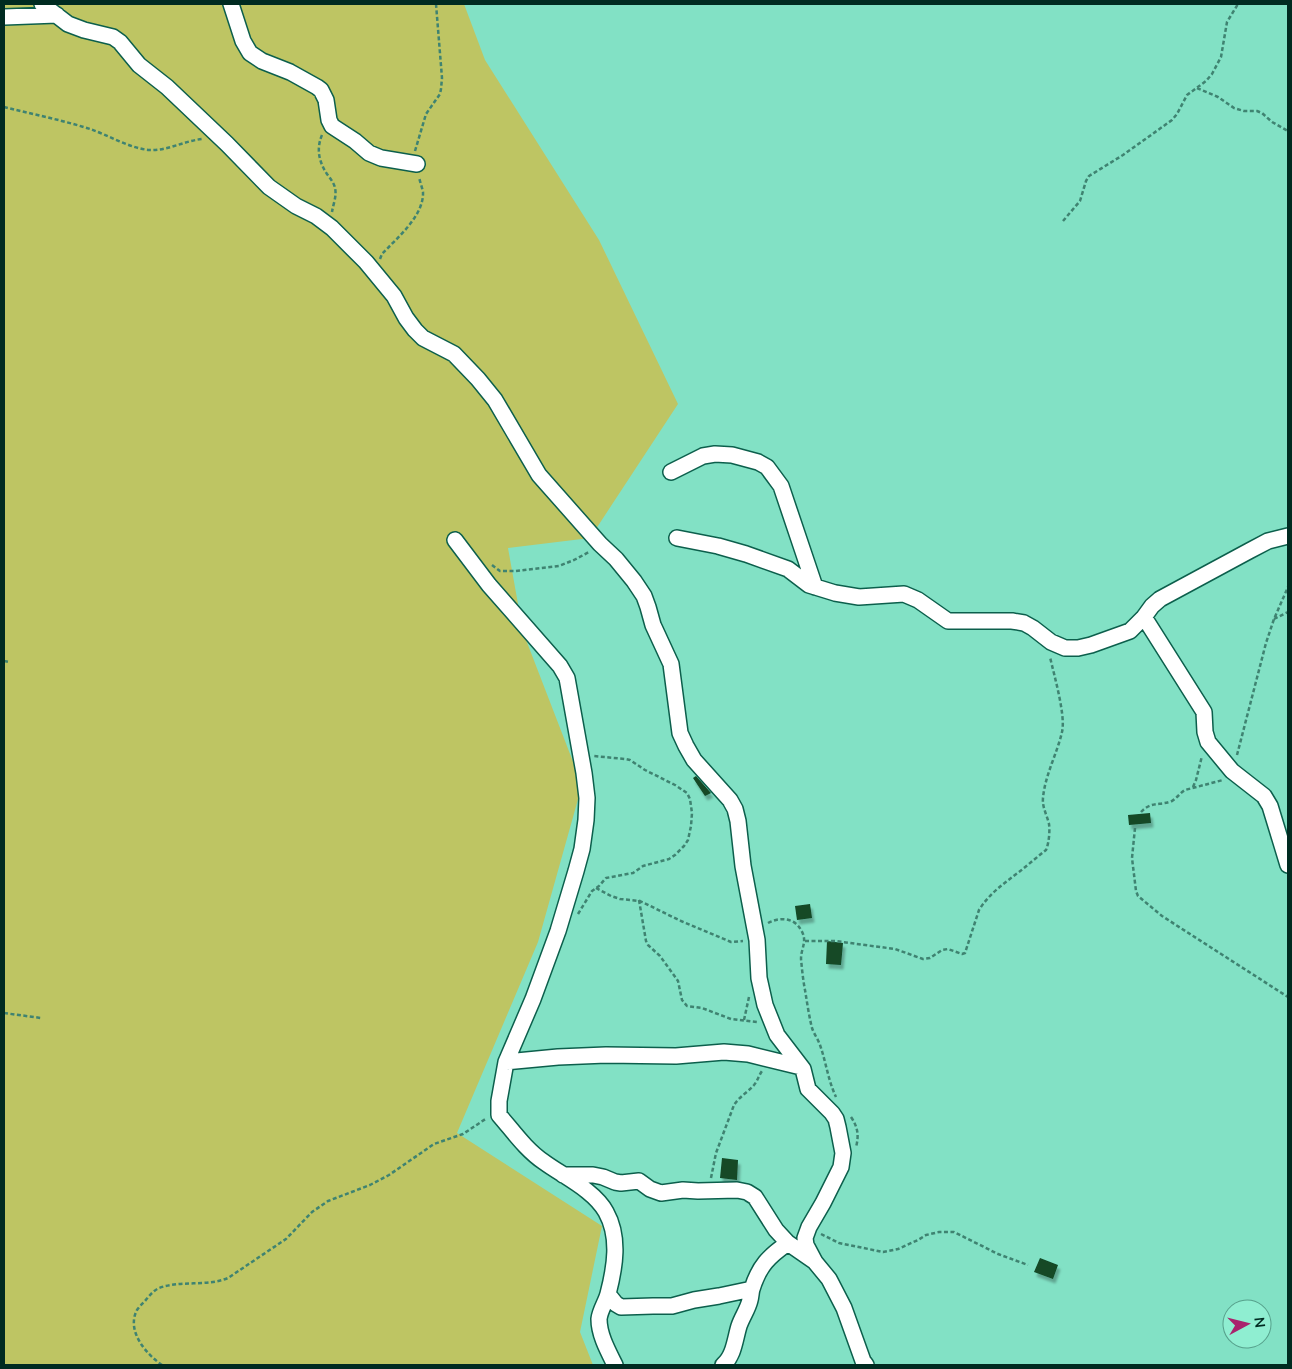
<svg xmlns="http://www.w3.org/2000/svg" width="1292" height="1369" viewBox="0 0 1292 1369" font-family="Mulish,sans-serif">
<defs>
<filter id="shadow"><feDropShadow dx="2.5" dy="4.5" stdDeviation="1" flood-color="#0004"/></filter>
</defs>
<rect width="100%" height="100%" fill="#82e1c5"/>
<path fill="#bec563" d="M4,4H464L485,60L599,240L678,404L590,538L508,548L523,632L582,785L538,942L457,1133L602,1226L580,1332L593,1365H4Z"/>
<path fill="#124827" filter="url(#shadow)" d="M696,776L711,793L705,796L693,778Z
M1150,813L1151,823L1129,825L1128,815Z
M810,904L812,918L797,920L795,906Z
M827,941L843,943L841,965L826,964Z
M722,1158L738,1160L737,1180L720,1178Z
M1040,1258L1058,1265L1053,1279L1034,1272Z"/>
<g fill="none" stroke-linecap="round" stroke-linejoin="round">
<defs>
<path id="street" d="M42,4L68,24L84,30L113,37L120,42L139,65L167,87L227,144L269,187L296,206L316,216L332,228L366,262L394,296L406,318L415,330L423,338L454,354L478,379L495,400L539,475L600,544L616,559L634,581L644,596L648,607L653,625L671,664L680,733L686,746L694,760L730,800L735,809L738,821L743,866L757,940L759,978L765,1005L777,1035L803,1069L808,1089L832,1113L836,1119L838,1127L843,1153L841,1167L823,1203L809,1227L805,1238L806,1245L815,1262L829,1279L844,1308L863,1361L866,1365
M231,4L243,41L250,53L262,61L290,72L317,87L321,90L326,100L329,120L332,126L355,141L369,153L381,158L417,164
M4,17L57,15
M671,472L703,456L715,454L732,455L758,462L767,467L781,486L815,587
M677,538L718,546L746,554L788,569L809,585L835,593L859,597L904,594L918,600L948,621H1012L1024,623L1033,628L1051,642L1065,648H1078L1091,645L1130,631L1144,617L1152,606L1160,599L1249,551L1268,541L1288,536
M455,540L489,585L560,666L567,678L584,773L587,798L586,820L582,849L576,871L558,931L533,999L506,1062L499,1101V1115C513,1131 526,1150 544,1162C563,1176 594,1190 606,1212C620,1237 615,1267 608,1294C606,1302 600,1310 599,1319C599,1335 608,1351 615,1365
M1144,617L1204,712L1205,732L1208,742L1232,771L1264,796L1270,806L1288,865
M506,1062L558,1057L606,1055L676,1056L724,1052L748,1054L801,1067
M563,1175H593L603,1177L615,1182L621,1183L639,1181L650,1189L661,1193L683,1190L698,1191L737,1190L747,1192L755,1197L776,1230L788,1243L814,1261
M608,1294L616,1304L621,1307L653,1306H672L694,1300L719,1296L752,1289
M723,1365C734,1356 735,1339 739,1326C742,1317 748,1309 750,1300C751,1297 751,1292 752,1289C759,1266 769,1256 788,1243"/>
</defs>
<use href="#street" stroke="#0c5f4c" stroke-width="18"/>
<path stroke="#3f8371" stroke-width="2.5" stroke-dasharray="4 2.5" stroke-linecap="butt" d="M1197,88L1218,97L1234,108L1244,111H1257L1262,113L1272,122L1288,131
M4,107C32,114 62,120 90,129C108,135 129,148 149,150C167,151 184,141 202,139
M322,135C316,149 319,162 327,174C330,178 334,183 335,188C337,196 333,205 332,212
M415,151L426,114L440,94L441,89L442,78L436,4
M1063,221L1080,201L1086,181L1089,176L1123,155L1172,120L1177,114L1187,95L1206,81L1212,74L1221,57L1227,22L1238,4
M380,259L382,254C397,238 424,216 423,192C422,187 420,182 419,177
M492,565L500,571H516L559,566L574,560L589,552
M1274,619L1288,612
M4,661L10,662
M1237,755L1266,643L1274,619L1288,587
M1193,787L1196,780L1202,756
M1141,812C1151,801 1160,806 1172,801C1177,798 1180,793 1185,790L1223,780
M1135,828L1132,858L1136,891L1138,896L1162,916L1288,997
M596,888L611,896L620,899L640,901L681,921L731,942L743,941
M639,900L646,941L648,945L660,956L676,978L678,981L682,1000L687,1006L702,1008L731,1019L757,1022
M578,914L592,891L599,886L606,878L633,873L643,866L669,859L675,855L684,846L688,840L691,826L692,813L690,799L687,793L675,785L645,770L630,760L625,759L594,756
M768,923C779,917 794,917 801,930C808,941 801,948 801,959C802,969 803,980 805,990C807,1002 809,1016 812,1028C814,1034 818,1039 820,1045C826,1062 828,1080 836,1097
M805,941H835L895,949L923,959L930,958L942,950L948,949L962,954L965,953L979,910C989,894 1003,884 1019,872C1028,865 1037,857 1046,850C1049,843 1050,831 1049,824C1047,815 1042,807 1043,798C1045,775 1057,754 1062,732C1066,716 1054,675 1050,657
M4,1013L41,1018
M744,1020L749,997
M851,1117C858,1127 859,1136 856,1147
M711,1178L716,1153L734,1105C739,1097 748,1092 754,1085C758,1080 759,1075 762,1071
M821,1234L839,1243L883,1252L898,1249L918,1240L926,1235L939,1232H954L998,1254L1028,1265
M162,1365C146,1354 126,1331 137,1310C139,1307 142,1304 145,1301C149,1296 153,1291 159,1288C181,1280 206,1287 228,1278L286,1239L312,1212L328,1201L370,1185L389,1175L434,1144L463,1134L487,1118"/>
<use href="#street" stroke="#fff" stroke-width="15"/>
</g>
<rect width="1292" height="1369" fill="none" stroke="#002b21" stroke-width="10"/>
<g transform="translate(1247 1324) rotate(83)"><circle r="24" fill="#8feed1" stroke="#56a08b"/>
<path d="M0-4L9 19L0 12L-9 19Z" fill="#a9236d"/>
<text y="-8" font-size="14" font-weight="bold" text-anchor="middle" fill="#002b21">N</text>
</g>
</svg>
